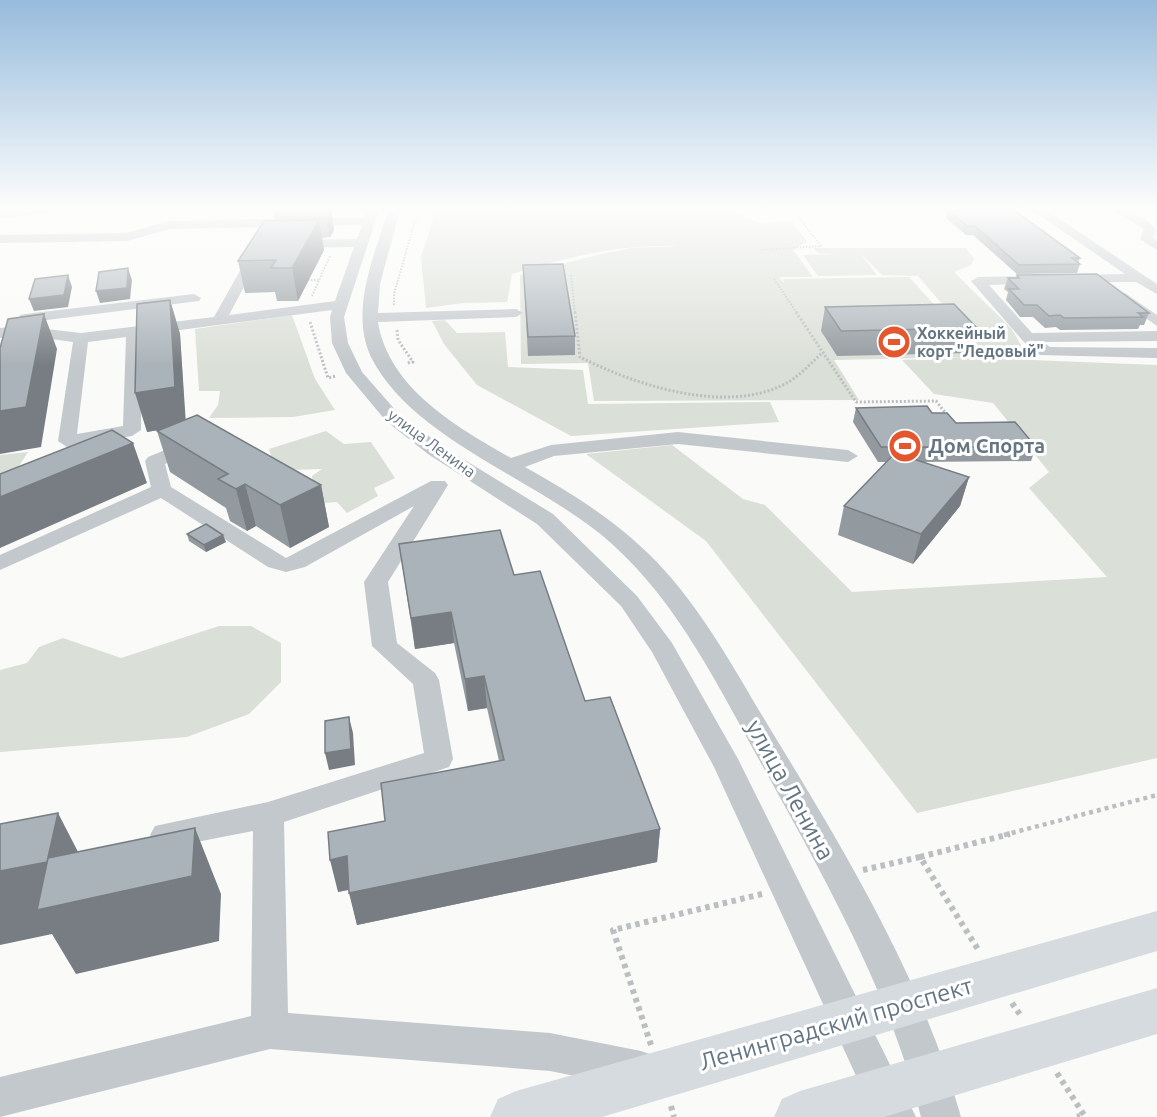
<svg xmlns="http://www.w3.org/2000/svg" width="1157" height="1117" viewBox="0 0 1157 1117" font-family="Ubuntu,sans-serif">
<rect width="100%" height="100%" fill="#fafaf8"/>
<path fill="#dadfd7" d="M436,210H673L683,215L694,210H715L737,214L760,223L791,221L807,241L793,250L813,277H779L784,283L783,279L909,277L982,357H988L918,276L882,275L860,253L877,275L818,276L803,255L837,254L818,253L813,248H966L974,259L971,265L954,272L1011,328L1030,360L1157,365V758L917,813L706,541L586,454L672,445L743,499L765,505L852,592L1107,577L1029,488L1049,472L993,403L934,394L902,360L966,357L834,360L859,400L594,401L588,363L521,364L520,275L601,254L632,248L679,246C619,244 569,257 512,274L507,302L463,303L426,308L421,257Z
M292,315L315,379L335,410L293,417L209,418L218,405L220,391H199L195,329Z
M445,320L457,333L505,332L508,367L583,370L588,404L770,402L779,422L571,436L477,385L444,344L432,321Z
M326,431L344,444L371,442L395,478L374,488L378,496L347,513L337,502L313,504L312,476L322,469L286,470L273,462L269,449Z
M28,452L17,469L0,514V455Z
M219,626H251L281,643V682L249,714L187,737L0,752V670L27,663L39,647L63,638L121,658Z"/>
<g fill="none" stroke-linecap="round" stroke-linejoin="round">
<path stroke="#bbbfc2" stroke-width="2" stroke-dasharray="1.5 1.5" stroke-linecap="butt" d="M61,213L90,210
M761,250L821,246L793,210
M571,275L575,313
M774,279L797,313
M305,280H319
M312,296L330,256
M394,305V294L418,210"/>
<path stroke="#bbbfc2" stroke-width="3" stroke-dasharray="2 2" stroke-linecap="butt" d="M575,312L580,357C635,385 723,414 783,385C798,378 810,364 822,353
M796,312L856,402L936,401L947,415
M310,322L328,378L336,376
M397,330L398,340L413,362L406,363"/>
<path stroke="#bbbfc2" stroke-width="4.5" stroke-dasharray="4 4" stroke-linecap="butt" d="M1004,835L1157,795"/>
<path stroke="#bbbfc2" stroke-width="6" stroke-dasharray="4.5 4.5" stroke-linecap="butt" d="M920,857L1010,834
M863,870L920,857L979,951
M1012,1003L1021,1016
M651,1045L613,930L762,894
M1057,1073L1084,1115L1077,1117
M671,1106L674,1117"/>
<path fill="#c3c8cc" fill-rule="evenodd" d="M14,210H51L45,213L0,218V212Z
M367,210H379L344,317L348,343L362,372L398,413L442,446L553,514L637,596L672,643L738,759L916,1117H875L714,767L652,652L621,606L537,524L428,454L386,421L346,373L332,343L330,317L332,310L142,335L141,430L132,436L67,447L58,441L73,342L22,335L0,338V328L15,326L20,315L25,314L194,294L201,298L199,301L31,322L30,327L81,333L214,317L251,251L257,247L263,251L229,315L335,301L354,247L294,248L288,244L294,240L357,239L362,225L302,226L296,222L302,218H365ZM126,337L123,426L77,434L88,342Z
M388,210H400L380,284L378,313L516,309L523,313L516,317L378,322C389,389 457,427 511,458L551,445L678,432L848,450L858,456L848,462L678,444L554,456L525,467C577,496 626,527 666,572C707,618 737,674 769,727C843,848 923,980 961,1117H921C890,993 824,877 762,765C719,688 679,604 612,544C543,481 413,441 371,357C349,310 375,255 388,210Z
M1032,210H1046L1157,284V294L1136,282H1069L1067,279L1074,275L1125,274Z
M1113,210C1129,210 1147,217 1156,230L1153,238L1157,241V250L1140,239L1144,229Z
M274,219L280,223L268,243L264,244L258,240L266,227L170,229L127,241L0,243V235L126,233L169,221Z
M1038,276L1043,277V283L989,285L1032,333L1157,331V341L1043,342L1050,347L1157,348V358L1040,355L1023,341L971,281L978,277Z
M1125,293L1157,315V326L1120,300V294Z
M187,441L194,443L196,447L194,451L165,464L171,487L286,558L431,481H445L448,485L388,582L397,643L435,673L439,680L453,759L449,767L284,822L288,1013L550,1033L641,1051L655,1056L660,1070L655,1084L641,1089L550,1071L270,1049L0,1117V1077L251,1016L253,831L166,848L155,844L150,835L155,826L268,802L424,753L413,684L372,646L364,582L414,506L305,567L286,572L268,567L161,498L0,570V555L151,487L145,461L148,457Z"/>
<path fill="#d6dbdf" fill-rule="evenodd" d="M1157,911V951L602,1117H490L498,1099L516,1091Z
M1157,988V1034L884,1117H774L782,1099L800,1091Z"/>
</g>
<path fill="#929a9f" d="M273,210H331L334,230L330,237L322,238L324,250L298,301H277L275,292L245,293L238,261L275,221Z
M948,210L1080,258L1078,263L1080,264L1077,273L1017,274L973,235H966L946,218Z
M1017,275L1149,313L1144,325H1140L1138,329L1060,330L1056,327L1045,328L1033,317H1020L1006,300L1008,292L1004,289L1008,278H1016Z
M524,282L575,336V355L528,356Z
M170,300L180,334L185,420L321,485L329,527L290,548L256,526L247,531L230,521L226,508L170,472L157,431L163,429L147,432Z
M825,307L977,328L970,353L837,356L821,331Z
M856,408L932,413L956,423L1036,447L1031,461L921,462L969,477L960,506L913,564L838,535L844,506L887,462H878L853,422Z
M187,534L226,542L206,552L189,541Z
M399,544L514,575L585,701L660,829L657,862L357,925L349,890L338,892L385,821L499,761L487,708L468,711L454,643L415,649Z"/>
<path fill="#777d82" d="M326,210H331L334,230L330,237Z
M319,220L324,250L298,301L292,268Z
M128,268L132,280L130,299L100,303L96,291Z
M68,275L72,287L68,307L34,311L29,299Z
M170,300L180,334L186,425L147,432L135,393Z
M44,314L57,349L41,447L0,454V411Z
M133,443L147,483L0,548V497Z
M969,477L960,506L913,564L921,534Z
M245,484L256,526L247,531L236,489Z
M321,485L329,527L290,548L280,505Z
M223,535L226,542L206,552L204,545Z
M451,612L454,643L415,649L411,618Z
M484,676L487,708L468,711L465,679Z
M349,717L353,733L355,765L329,770L325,753Z
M58,813L92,879L195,828L221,894L219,941L76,974L52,934L0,945V871Z
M660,829L657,862L357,925L349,893Z
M347,856L355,888L338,892L330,860Z"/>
<path fill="#aab3b9" stroke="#777d82" stroke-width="1.5" d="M948,210H1014L1080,258H1072L1080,264L1019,265L975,226L968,227Z
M319,220L292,268H271L276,260L238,261L264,221Z
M563,264L575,336L528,337L523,265Z
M128,268L127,288L96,291L99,272Z
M1097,274L1149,313H1138L1143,317L1064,318L1060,315L1049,316L1037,305H1024L1009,289H1019L1008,278H1019L1017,275Z
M68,275L64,295L29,299L35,279Z
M170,300L175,387L135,393L137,304Z
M954,304L977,328L841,331L825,307Z
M44,314L26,407L0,411V348L8,319Z
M927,406L932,413H947L956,423L1015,422L1036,447H881L856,408Z
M197,415L321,485L280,505L245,484L236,489L218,479L228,474L157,431Z
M112,430L133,443L0,497V474Z
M895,453L969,477L921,534L844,506Z
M206,524L223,535L204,545L187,534Z
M500,530L514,575L540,571L585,701L610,697L660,829L349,893L347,856L330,860L328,832L385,821L381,783L504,760L484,676L465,679L451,612L411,618L399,544Z
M349,717L351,749L325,753V721Z
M58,813L47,862L0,871V824Z
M195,828L192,876L37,910L48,858Z"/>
<linearGradient id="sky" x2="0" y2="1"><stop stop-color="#96bcdc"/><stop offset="0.57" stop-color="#fdfdfc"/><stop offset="1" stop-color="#fdfdfc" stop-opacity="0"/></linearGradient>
<rect width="1157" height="366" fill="url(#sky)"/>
<defs>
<symbol id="stadium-disc" viewBox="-11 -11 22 22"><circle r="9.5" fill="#e4572e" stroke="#fff"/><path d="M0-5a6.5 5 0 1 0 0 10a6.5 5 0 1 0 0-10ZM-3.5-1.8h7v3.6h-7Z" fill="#fff"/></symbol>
</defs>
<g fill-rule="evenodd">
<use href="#stadium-disc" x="875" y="323" width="38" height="38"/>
<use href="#stadium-disc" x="886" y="427" width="38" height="38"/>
</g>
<g text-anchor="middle" stroke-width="6" stroke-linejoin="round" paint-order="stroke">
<g font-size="16" font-weight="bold" fill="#657683" stroke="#fff" text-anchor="start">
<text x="917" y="339">Хоккейный<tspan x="917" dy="18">корт "Ледовый"</tspan></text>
</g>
<g font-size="16" fill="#657683" stroke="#fff">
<text transform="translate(432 443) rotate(36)" y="6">улица Ленина</text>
</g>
<g font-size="20" font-weight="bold" fill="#657683" stroke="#fff" text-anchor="start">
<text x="928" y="453">Дом Спорта</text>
</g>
<g font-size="24" fill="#657683" stroke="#fff">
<text transform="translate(790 790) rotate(61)" y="8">улица Ленина</text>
<text transform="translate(836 1024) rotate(-16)" y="8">Ленинградский проспект</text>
</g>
</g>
</svg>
